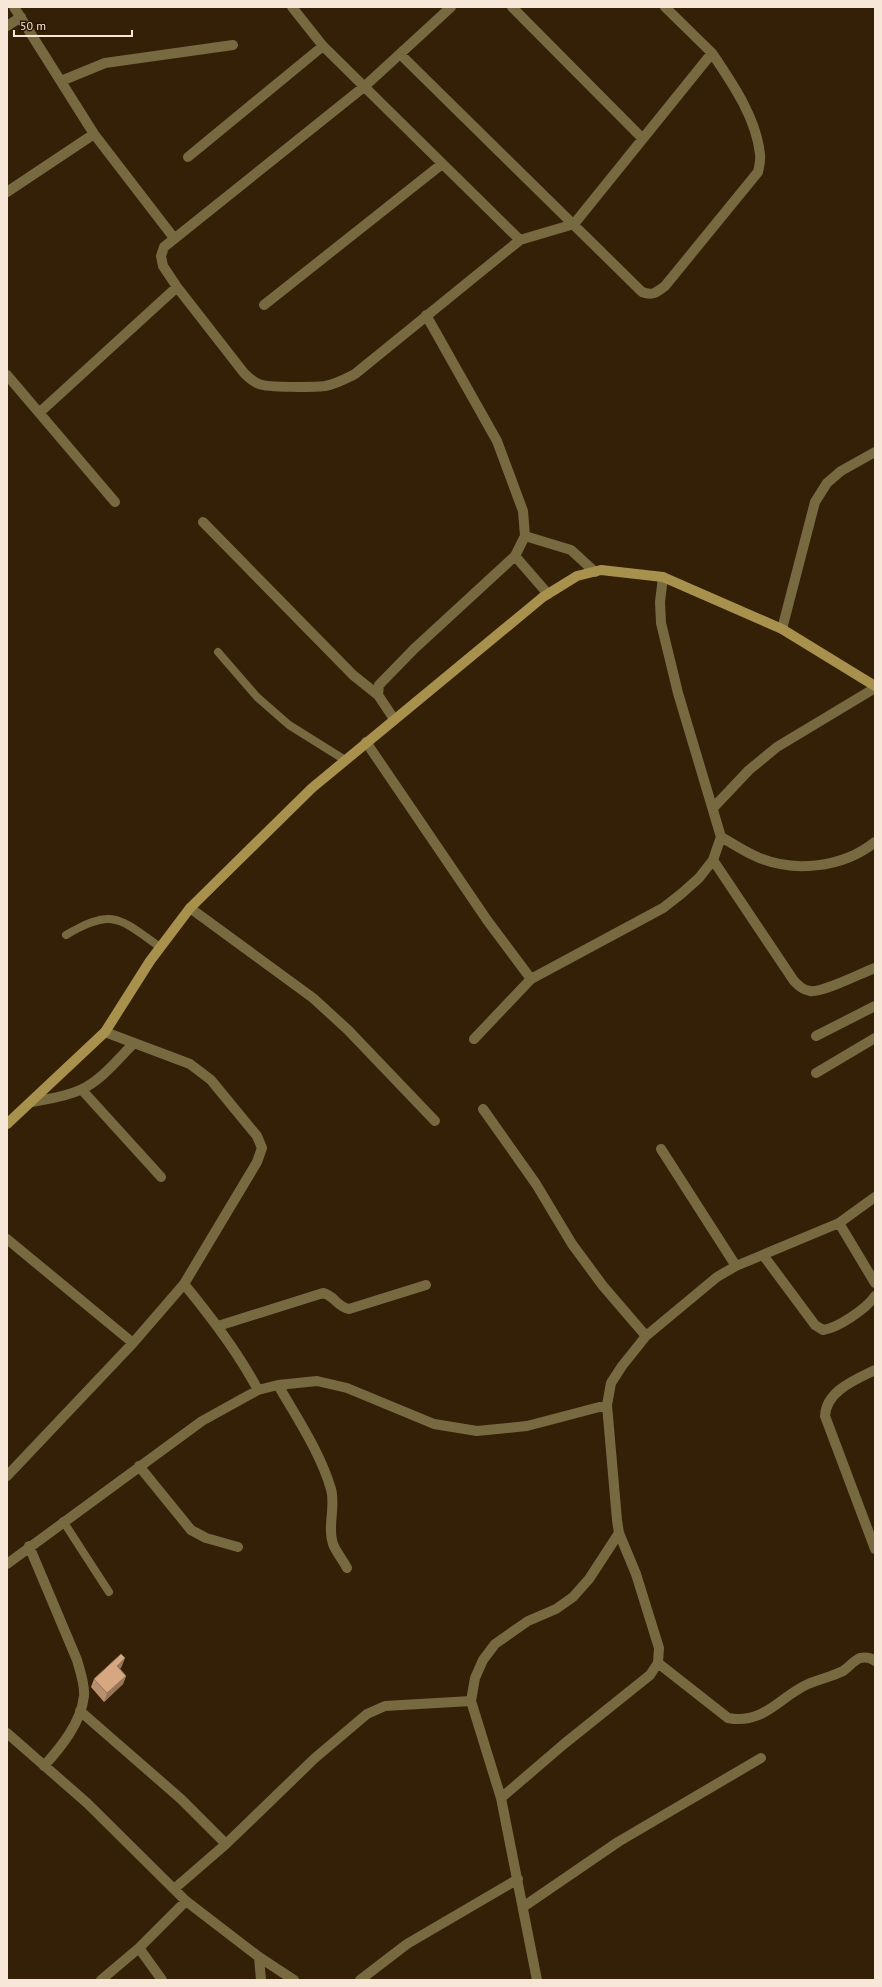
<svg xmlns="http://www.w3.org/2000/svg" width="882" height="1987" viewBox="0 0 882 1987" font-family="'PT Sans',sans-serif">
<rect width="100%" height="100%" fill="#341f07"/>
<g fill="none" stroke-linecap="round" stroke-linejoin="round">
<path stroke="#786a40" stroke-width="8" d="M218,652L257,697L289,725L345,760
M66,935C113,907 120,919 160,947
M63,1521L109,1592"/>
<path stroke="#786a40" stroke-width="10" d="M14,7L94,134L174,238
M292,7L323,46L520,240
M451,7L365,86L164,247L161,256L163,266L177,287L244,373C249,378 253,382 259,384C268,388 315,387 325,386C336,384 345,379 355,374L520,240L574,224L712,53L665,7
M512,7L642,138
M7,26L21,17
M400,54L642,292C652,296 656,293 665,286L758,172C759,167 761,160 760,154C756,117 732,83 712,53
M61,81L105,63L233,45
M188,157L323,46
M7,192L94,134
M264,305L442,164
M7,375L115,502
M39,413L177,287
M203,522L353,675L378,695
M525,536L571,550L595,572
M515,556L548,594
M782,629L815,502L827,483L841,471L875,452
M394,719L378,695L379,685L414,649L515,556L525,536L523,511L497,441L426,315
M366,742L487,920L531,979
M713,808L749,770L777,747L875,688
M721,837C732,843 742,850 753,855C791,874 843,868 875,842
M713,860L794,981C799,986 803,990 810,991C823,993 861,973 875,968
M190,908L313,998L348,1030L435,1121
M816,1036L875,1006
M474,1039L531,979L663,908L681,894L699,878L713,860L721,837L678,693L661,623L660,602L663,577
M816,1073L875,1038
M82,1090L161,1177
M32,1102C48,1099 65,1097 80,1090C101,1081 118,1059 134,1043
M483,1109L536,1184L572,1244L603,1286L646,1336
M661,1149L736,1266
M839,1223L875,1283
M7,1239L133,1343
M763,1255L815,1325L823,1330C838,1328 866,1309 875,1296
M184,1284C212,1318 238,1352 258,1390
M218,1326L323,1293C334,1295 337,1307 349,1309L426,1285
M875,1370C855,1380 826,1391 825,1416L875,1549
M278,1385C297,1418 320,1452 331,1489C336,1507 327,1526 333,1544C336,1552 343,1560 347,1568
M139,1466L191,1530L206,1538L238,1547
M7,1476L133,1343L184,1284L257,1162L262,1148L257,1136L211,1080L190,1064L105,1032
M29,1546L77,1660C80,1671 85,1684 84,1696C81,1723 61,1747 44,1766
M7,1564L202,1421L258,1390L278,1385L317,1381L347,1388L434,1424L477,1431L527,1426L607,1405
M658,1663L728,1718C764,1725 779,1697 808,1684C819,1679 831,1677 843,1671C849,1667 853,1661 860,1658C865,1657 871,1658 875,1661
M80,1711L181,1799L226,1844
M7,1733L87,1803L186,1901L259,1957L294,1980
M501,1798L564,1744L650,1675L658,1663L659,1648L636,1574L619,1533L617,1520L607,1405L611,1383L622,1366L646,1336L717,1277L736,1266L839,1223L875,1197
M174,1889L226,1844L315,1758L367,1714L385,1706L471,1701
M523,1907L618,1842L761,1758
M139,1948L162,1980
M259,1957L261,1980
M101,1980L139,1948L186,1901
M360,1980L407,1944L518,1879
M537,1980L501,1798L471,1701L475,1678L483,1660L495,1644L528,1621L556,1609L573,1597L589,1579L619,1533"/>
<path stroke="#a8914c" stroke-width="10" d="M7,1124L105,1032L150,961L190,908L312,788L543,597L577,576L601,570L663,577L782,629L875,686"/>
</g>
<path fill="#b9906f" d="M122,1666L120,1669L126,1676L123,1684L104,1702L91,1687L94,1679Z"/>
<path fill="#96755a" d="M125,1658L122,1666L114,1674L117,1666Z
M126,1676L123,1684L104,1702L107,1693Z"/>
<path fill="#d7a781" stroke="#96755a" d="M121,1654L125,1658L117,1666L126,1676L107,1693L94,1679Z"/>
<rect width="882" height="1987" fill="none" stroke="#f6e7d9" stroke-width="16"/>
<path d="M14 30v6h118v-6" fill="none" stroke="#f6e7d9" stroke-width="2"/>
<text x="20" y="30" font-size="12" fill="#f6e7d9" stroke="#2a1500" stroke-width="3" paint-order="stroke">50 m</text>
</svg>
